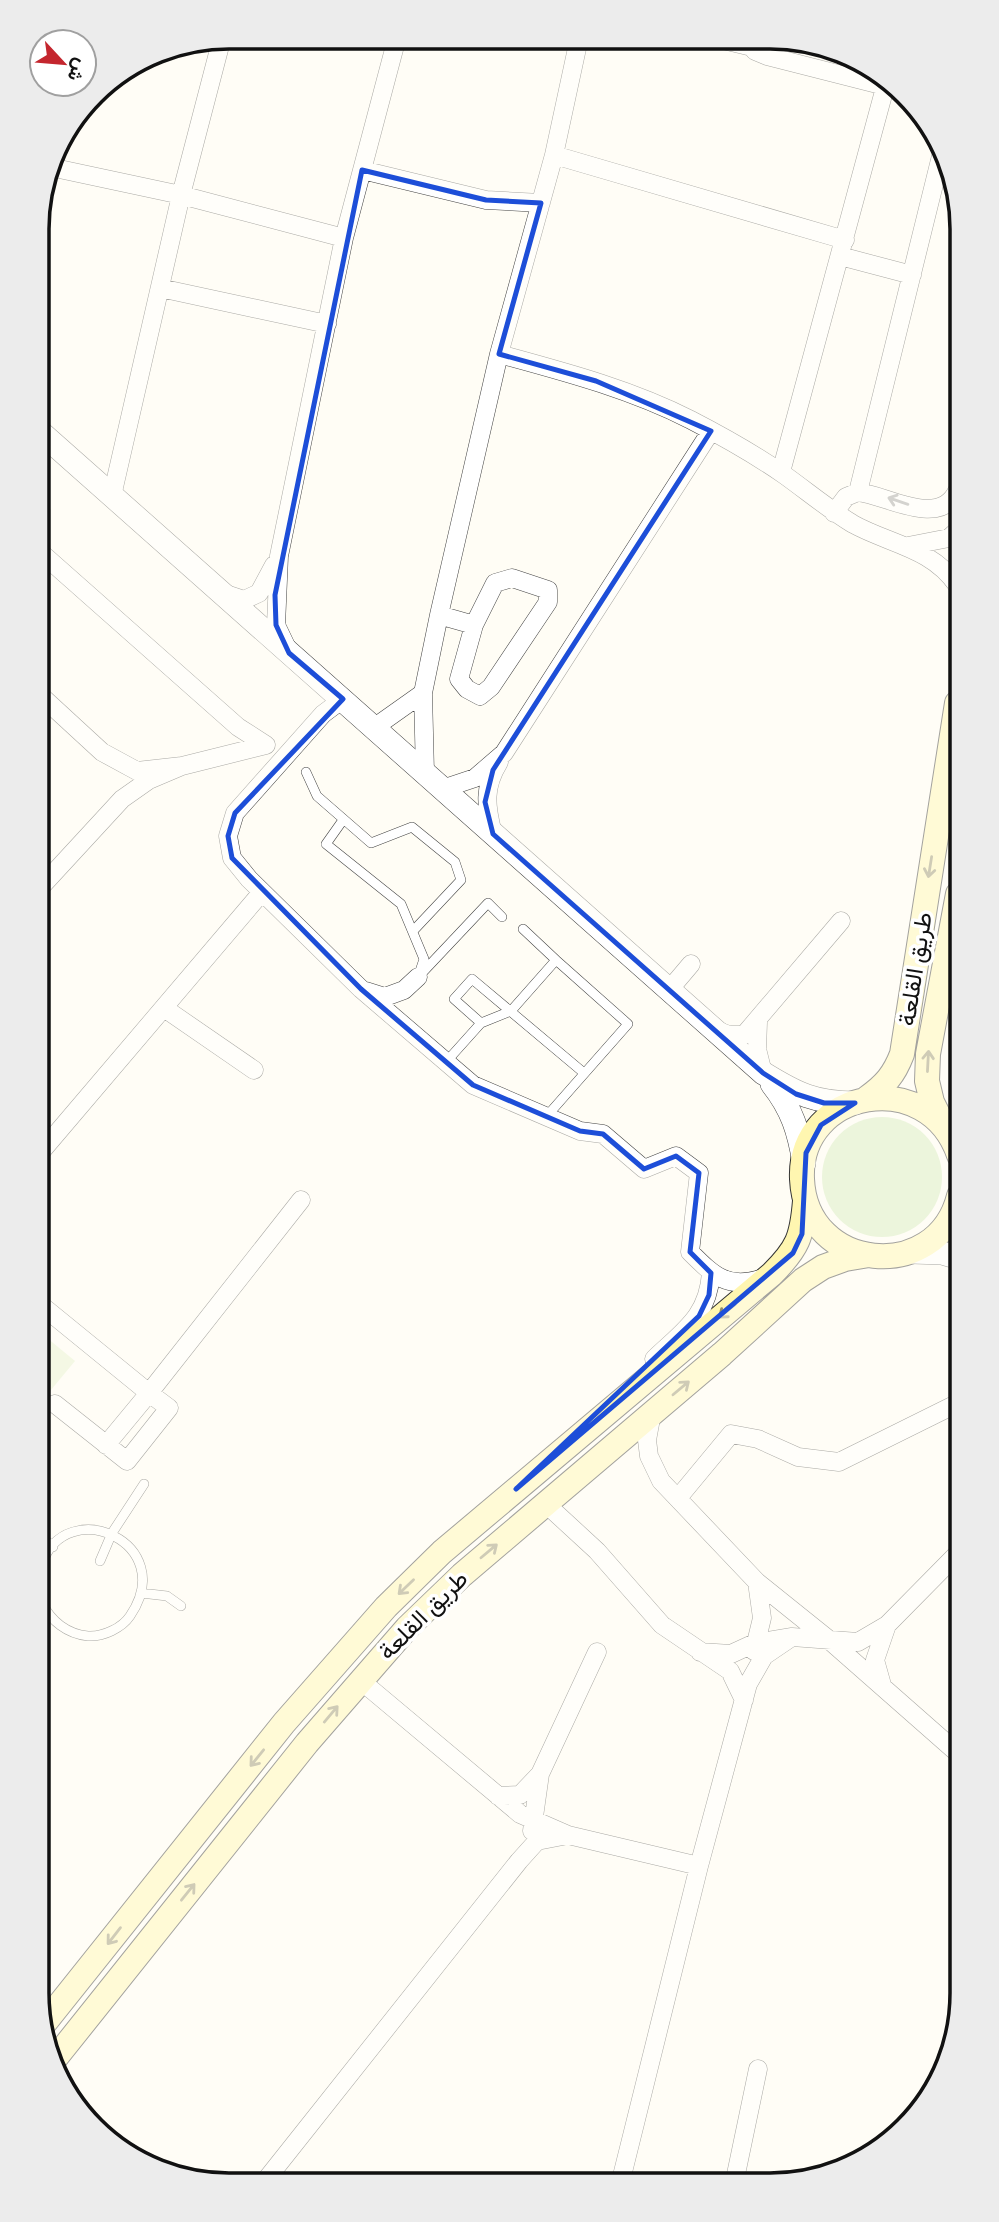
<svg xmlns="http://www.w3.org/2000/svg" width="999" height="2222" viewBox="0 0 999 2222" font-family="'Source Serif 4',Vazirmatn,serif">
<rect width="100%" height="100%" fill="#fffdf5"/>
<path fill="#d5ebbd" d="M822 1177a60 60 0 1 1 120 0a60 60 0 1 1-120 0Z"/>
<path fill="#e6f2cf" d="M41,1333L75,1361L41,1402Z"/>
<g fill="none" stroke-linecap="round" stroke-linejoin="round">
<defs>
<path id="service" d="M306,772L317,796L371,843L412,827L455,862L461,880L413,931
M343,820L326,844L401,904L424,959L418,977
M422,973L488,903L502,917
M481,1023L511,1011L556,960L523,929
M446,1062L481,1023L454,999L472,979L584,1073
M546,1117L628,1024L556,960
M42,1537L53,1547
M100,1561L112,1533L144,1484
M42,1564C66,1493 180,1543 130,1616C122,1628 103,1637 88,1636C67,1634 51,1621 42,1603
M141,1593L167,1596L181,1606"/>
<path id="minor" d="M579,39L554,155L845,240
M723,40L748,46
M746,40L755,51L767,56L885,86
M50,167L181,195L344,238
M362,170L486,200L541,203
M840,256L912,275
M160,288L327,324
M499,354C565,372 630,389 691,420C722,436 754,454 783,474C807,491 828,509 853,524C889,544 932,548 957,585
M781,472L887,80
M858,492L941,156
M112,496L181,195L222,38
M834,513L846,497L858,492C886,495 940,529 957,491
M908,546L949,538L957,531
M38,550L238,727L266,745L182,766
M223,593L244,600L259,593L274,565
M439,615L474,625L459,679L467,689L480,696L491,687L548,602V590L512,578L495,583L474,625
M287,648L276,625L279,556L344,238L397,38
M39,694L102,752L137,771L182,766L149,780L122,799L39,889
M343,699L323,714L235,813L228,836L232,858L249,879L361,989L473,1085L580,1131L603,1134L644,1169L676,1156L699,1173L690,1252C714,1276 728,1290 763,1278
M375,727L423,693
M425,773L423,693L439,615L499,354L554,155
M442,789L475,778L504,753L711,431
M493,834C486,806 483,788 499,762
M669,990L691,964
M366,991L385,997L404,990L418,977
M164,1008L254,1070
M758,1022L757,1049L763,1073
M716,1030L729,1035H744L841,921
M40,1153L262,892
M41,1305L149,1393L106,1445
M654,1359C683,1331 708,1317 711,1273
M55,1404L127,1461L169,1408L149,1393L301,1200
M652,1413L647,1440L649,1456L661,1481L757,1582L828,1639L961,1756
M678,1498L731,1434L758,1439L798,1457L839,1462L954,1405L960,1416
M546,1504L597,1551L662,1625L730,1671L744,1700
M754,1651L762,1618L757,1582
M700,1652L731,1654L755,1643L792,1637L858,1642L887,1625L960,1551
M360,1680L520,1814L568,1835L699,1866
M882,1685L875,1660L887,1625
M498,1796L520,1795L540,1774
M532,1831L540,1774L597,1652
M735,2179L758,2069
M621,2180L699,1866L748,1684L764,1656L792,1637
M265,2181L519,1861L537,1841L568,1835"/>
<path id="tertiary" d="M38,430L763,1073C797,1094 815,1103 855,1103
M772,1084C792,1109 799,1132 804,1163
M912,1252L942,1253L959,1258"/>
<path id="secondary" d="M867,1098C885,1085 894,1075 902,1054L957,703
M942,1122L932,1102L927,1081L928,1054L958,894
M959,1155C928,1065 798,1089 802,1179C806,1272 937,1285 959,1196
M43,2025L284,1723L386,1607L442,1552L772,1274C798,1248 802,1237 805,1201
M54,2060L307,1743L407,1628L462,1575L722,1354L803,1280L823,1267L845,1259L869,1255"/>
</defs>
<use href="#service" stroke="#444" stroke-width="10"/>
<use href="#minor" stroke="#444" stroke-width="19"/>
<use href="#tertiary" stroke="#444" stroke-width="24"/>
<use href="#secondary" stroke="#333" stroke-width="26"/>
<use href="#service" stroke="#fff" stroke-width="9"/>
<use href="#minor" stroke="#fff" stroke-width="18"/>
<use href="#tertiary" stroke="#fff" stroke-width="23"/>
<use href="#secondary" stroke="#fff6b0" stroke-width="24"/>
</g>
<defs><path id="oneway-shaft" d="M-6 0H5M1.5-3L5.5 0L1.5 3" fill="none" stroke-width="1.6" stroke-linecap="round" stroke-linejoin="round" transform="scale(1.75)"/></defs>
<use stroke="#a0a0a0" href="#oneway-shaft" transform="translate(898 501) rotate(-161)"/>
<g stroke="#948f68">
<use href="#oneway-shaft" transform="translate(930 867) rotate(99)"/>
<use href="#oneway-shaft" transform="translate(928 1061) rotate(-87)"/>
<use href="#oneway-shaft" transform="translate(727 1311) rotate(141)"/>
<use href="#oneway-shaft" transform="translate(681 1388) rotate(-40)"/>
<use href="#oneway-shaft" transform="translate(489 1551) rotate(-40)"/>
<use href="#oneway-shaft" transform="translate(406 1587) rotate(136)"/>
<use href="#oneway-shaft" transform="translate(331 1714) rotate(-50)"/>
<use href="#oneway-shaft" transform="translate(257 1758) rotate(129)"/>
<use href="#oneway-shaft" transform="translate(188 1892) rotate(-51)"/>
<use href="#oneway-shaft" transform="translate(114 1936) rotate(128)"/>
</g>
<path d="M0 0H999V2222H0ZM362,170L486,200L541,203L499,354L596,381L711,431L493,770L485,802L493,834L763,1073L796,1094L824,1103H855L821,1125L806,1153L802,1234L793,1253L516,1489L699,1316L709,1295L711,1273L690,1252L699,1173L676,1156L644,1169L603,1134L580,1131L473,1085L361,989L232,858L228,836L235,813L343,699L289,653L276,625L275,595Z" fill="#fffdf5" fill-opacity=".55" fill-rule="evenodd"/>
<path fill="none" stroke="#1d4ed8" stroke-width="5" stroke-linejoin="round" d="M362,170L486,200L541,203L499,354L596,381L711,431L493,770L485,802L493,834L763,1073L796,1094L824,1103H855L821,1125L806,1153L802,1234L793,1253L516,1489L699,1316L709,1295L711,1273L690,1252L699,1173L676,1156L644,1169L603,1134L580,1131L473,1085L361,989L232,858L228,836L235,813L343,699L289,653L276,625L275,595Z"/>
<g text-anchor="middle" stroke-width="7" stroke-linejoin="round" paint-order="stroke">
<g font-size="24" fill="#111" stroke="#fff">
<text transform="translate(915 969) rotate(-81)" y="8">طريق القلعة</text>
<text transform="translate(423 1615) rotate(-45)" y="8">طريق القلعة</text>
</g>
</g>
<path d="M0 0H999V2222H0ZM229 49H770A180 180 0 0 1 950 229V1993A180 180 0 0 1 770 2173H229A180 180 0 0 1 49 1993V229A180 180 0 0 1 229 49Z" fill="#ececec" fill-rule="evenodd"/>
<path fill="none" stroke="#111" stroke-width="3.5" d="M229 49H770A180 180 0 0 1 950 229V1993A180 180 0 0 1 770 2173H229A180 180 0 0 1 49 1993V229A180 180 0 0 1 229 49Z"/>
<g transform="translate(63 63) rotate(116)"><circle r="33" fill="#ffffff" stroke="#a0a0a0" stroke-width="2"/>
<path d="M0-5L12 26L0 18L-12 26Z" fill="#c4262e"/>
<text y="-10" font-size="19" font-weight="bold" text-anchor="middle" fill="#111111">ش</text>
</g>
</svg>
